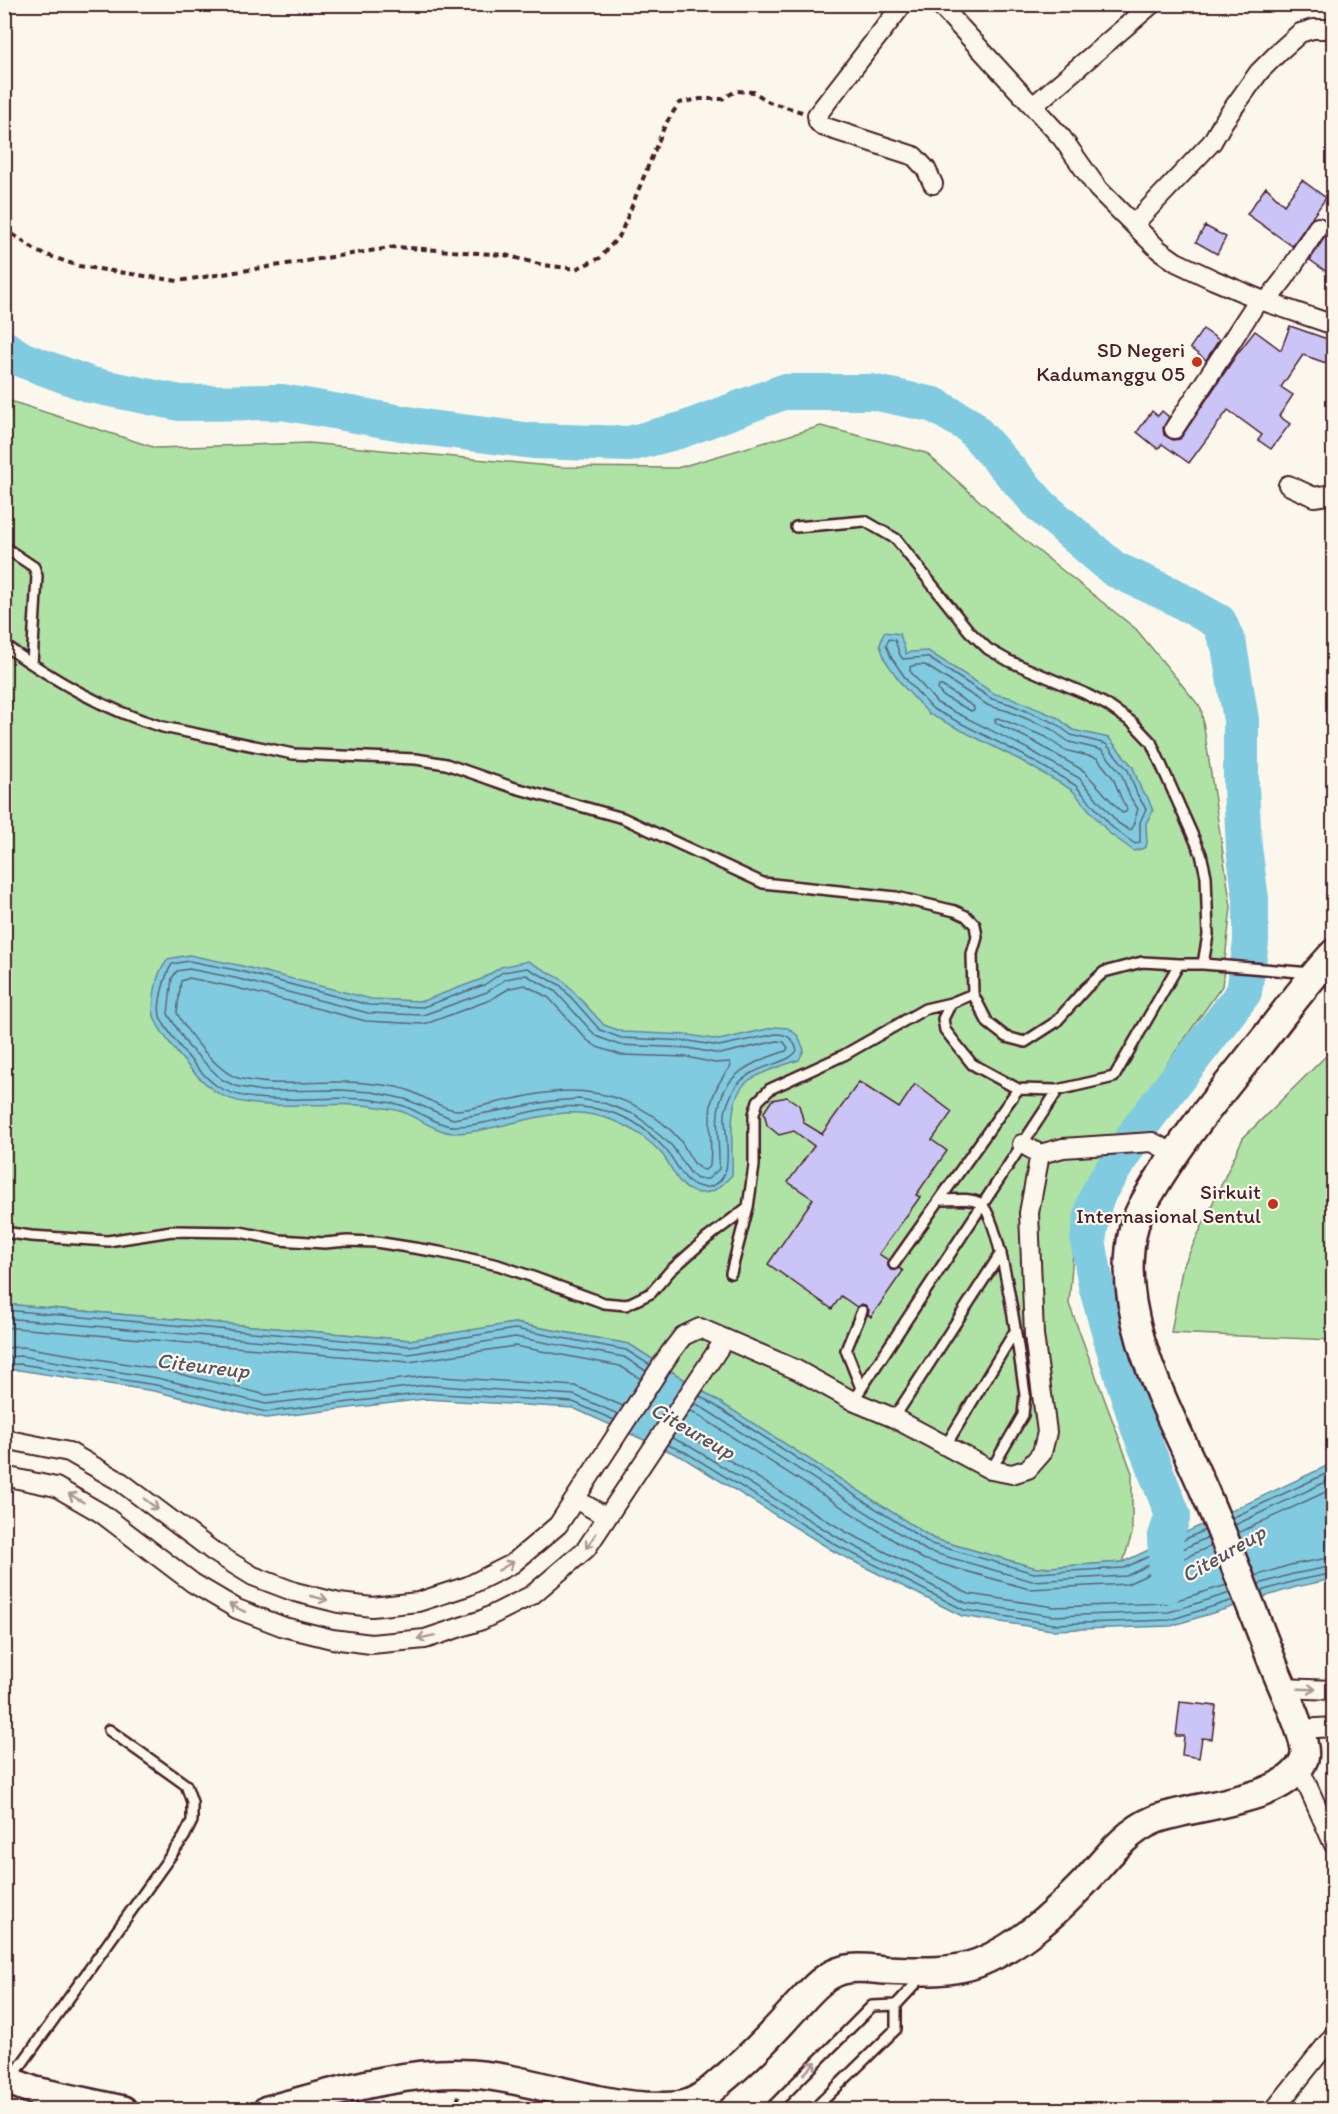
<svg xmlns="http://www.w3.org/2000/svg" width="1338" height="2114" viewBox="0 0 1338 2114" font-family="Itim,sans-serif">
<rect width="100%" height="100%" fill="#fbf7ec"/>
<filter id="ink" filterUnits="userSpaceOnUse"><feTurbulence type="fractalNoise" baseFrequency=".0167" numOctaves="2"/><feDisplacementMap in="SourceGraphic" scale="12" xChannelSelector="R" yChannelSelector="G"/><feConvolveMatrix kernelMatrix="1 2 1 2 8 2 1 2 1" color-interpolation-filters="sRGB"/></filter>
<g filter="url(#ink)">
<path fill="#aee3a5" stroke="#7c8168" stroke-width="1.5" d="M4,399L156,448L309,443L560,467L677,468L821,426L926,453L1012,530L1136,629L1201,708L1231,907L1222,986L1100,1158L1076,1214L1069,1304L1132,1473V1534L1123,1562L1036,1568L934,1539L629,1344L515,1323L410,1340L5,1304Z
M1333,1049V1340L1171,1333L1182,1269L1243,1138Z"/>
<path fill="#80cbdf" stroke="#6a8697" stroke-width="1.5" d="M884,632L900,634L906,654L910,652L928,651L995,694L1012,698L1058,718L1073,730L1109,738L1133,767L1142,792L1147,796L1153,811L1146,823L1147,844L1144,848L1134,851L1109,833L1072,790L1020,760L929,714L903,686L885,660L880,645Z
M189,955L238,965L371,999L423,1001L482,979L501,967L528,961L563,980L604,1025L623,1032L689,1035L719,1040L776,1027L788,1028L798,1036L804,1050L799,1060C785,1065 759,1072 747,1082C725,1100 734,1148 732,1175C721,1187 711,1196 694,1192C678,1188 672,1166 662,1154C638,1127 602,1111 565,1113C528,1116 491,1132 454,1133C440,1133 417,1118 403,1112C394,1109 382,1108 372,1106C329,1099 245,1117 212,1089C196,1076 181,1059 169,1042C164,1035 158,1027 155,1019C151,1009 155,985 159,974C161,969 165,964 168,959Z
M5,1304L410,1340L514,1323L629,1344L934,1539L1036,1568L1123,1562L1333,1463V1579L1296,1587L1171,1626L1052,1630L962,1616L835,1552L682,1457L573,1408L425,1399L266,1418L154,1391L19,1370H5Z"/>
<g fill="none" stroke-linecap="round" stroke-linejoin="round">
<path stroke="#606473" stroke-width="1.5" d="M889,639L895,640L900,655L903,659L927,657L992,699L1010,704L1055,723L1071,735L1106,744L1128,770L1137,794L1146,809L1140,822V842L1135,844L1113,828L1075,785L1023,755L933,709L908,682L891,657L886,645Z
M915,665H925L989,706L1008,711L1051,729L1069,742L1102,750L1121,773L1130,797L1138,809L1132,829L1129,830L1118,823L1079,778L1026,748L937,703L910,671V667Z
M939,686H942L974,707V710L971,711L943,696L938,690Z
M998,718L1046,737L1064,750L1097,758L1113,778L1122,800L1127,809L1126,812L1122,813L1084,771L1031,740L996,723L995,719Z
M189,961L236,970L369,1005L423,1007L484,985L503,972L527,968L560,985L600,1030L621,1038L689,1041L719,1046L776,1034C788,1034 793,1039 797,1050C790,1067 741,1063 730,1098C728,1103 725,1109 725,1115C724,1135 738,1182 708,1187C685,1190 678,1164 666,1150C657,1140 644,1128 632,1121C617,1113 597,1108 580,1107C538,1103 496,1126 455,1126C441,1127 418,1111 404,1106C395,1103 383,1102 373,1100C329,1093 253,1110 217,1086C201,1075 183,1051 172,1036C168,1030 162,1023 160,1016C157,1003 165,975 172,964Z
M189,969L235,978L368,1013L423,1015L487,992L506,979L526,975L555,991L596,1036L619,1045L688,1048L720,1054L777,1041L784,1042L788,1048L786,1051C753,1062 722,1073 718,1113C716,1130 720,1151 719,1169L708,1179H697L691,1174L672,1146L636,1115L604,1103L579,1099L552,1101L453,1119L405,1099L372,1092L340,1090L262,1091L235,1086L221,1079L188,1046L168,1014L172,978L177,971Z
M189,978L233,987L366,1021L422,1024L431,1022L490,1000L510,988L525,985L549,998L587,1040L597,1047L621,1055L687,1057L715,1063L730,1062L731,1066C699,1105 714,1121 710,1166L705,1170C693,1169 687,1149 680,1140C658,1115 628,1098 594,1093C560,1087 525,1096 491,1104C480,1106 467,1110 456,1110C442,1109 423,1096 410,1091C399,1086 385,1085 374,1084C330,1077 282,1090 238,1078C216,1071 187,1032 177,1013L181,981Z
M4,1310L410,1346L515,1329L626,1350L650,1365
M4,1318L409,1354L515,1337L624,1357L646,1371
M4,1327L409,1362L515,1346L620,1366L641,1379
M4,1348L23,1347L159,1369L267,1395L426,1376L575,1386L623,1406
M4,1357L21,1356L157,1378L266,1404L426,1385L574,1395L618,1414
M4,1365L20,1364L156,1385L266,1412L426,1393L573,1402L614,1420
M700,1396L931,1544L1034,1573L1124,1568L1205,1530
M695,1403L927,1551L1032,1581L1126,1576L1208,1537
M690,1410L923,1559L1029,1589L1127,1584L1211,1546
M677,1431L693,1438L846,1532L969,1594L1054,1607L1167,1603L1227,1585
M672,1438L689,1446L842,1540L966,1603L1053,1616L1169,1612L1230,1593
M668,1445L685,1452L838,1546L964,1610L1053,1624L1170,1620L1233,1600
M1232,1518L1334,1470
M1235,1525L1334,1478
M1238,1533L1334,1488
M1255,1576L1290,1565L1334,1557
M1259,1584L1293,1574L1334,1566
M1261,1591L1295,1581L1334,1573"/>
<path stroke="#80cbdf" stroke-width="36" d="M4,348L23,360L91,385L180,403L282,402L430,428L533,441L629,444L682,430L783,392H872L934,405L970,426L1042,507L1114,569L1171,595L1219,622L1229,646L1241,720V787L1244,848L1251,899V942L1244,992L1140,1127L1100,1190L1094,1204L1088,1240L1096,1285L1117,1359L1139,1429L1173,1515L1165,1539L1168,1585"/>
</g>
<path fill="#cbc4f6" stroke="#4a1f2b" stroke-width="1.5" d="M1302,180L1326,198L1292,246L1247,214L1266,187L1284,205Z
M1205,226L1226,237L1217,254L1196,242Z
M1328,232L1334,237V277L1310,260Z
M1290,326L1333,341L1326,363L1303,355L1281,387L1293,395L1279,416L1290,424L1271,449L1258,440L1262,435L1228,410L1189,463L1162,444L1158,449L1137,432L1152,411L1158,416L1162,411L1169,417L1163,428L1164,435L1173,440L1180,439L1237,354L1255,331L1281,350Z
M1203,329L1219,340L1206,360L1190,348Z
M859,1082L899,1108L915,1084L952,1112L932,1140L947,1151L916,1195L920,1197L879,1254L888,1260V1266L891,1270H896L899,1268L903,1271L871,1317L868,1315L869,1310L865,1305L861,1304L857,1307L841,1296L832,1309L768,1264L813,1199L788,1182L814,1146L794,1131L779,1135L767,1125L764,1112L772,1100L787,1097L799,1105L804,1123L822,1134Z
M1180,1702L1216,1706L1212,1739L1202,1738L1199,1758L1182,1755L1184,1736H1176Z"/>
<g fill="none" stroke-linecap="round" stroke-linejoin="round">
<defs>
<path id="lane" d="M796,527L865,521L896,539L969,631L988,649L1009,661L1084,693L1107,705L1133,723L1151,742L1201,854L1206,876L1208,935L1203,964
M4,547L34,567L37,576L32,664
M4,645C54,680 104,710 163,727L293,754L416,759L446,764L512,787L623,818L763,883L896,897L955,911L966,916L975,925L977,937L972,954L973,994L988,1023L1006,1037L1025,1042L1056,1022L1086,988L1104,972L1142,962L1179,964
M973,994L951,1003L943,1019L945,1030L972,1064L1018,1089L1058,1090L1114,1077L1179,964H1203L1311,973
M940,1200C952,1200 971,1197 981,1204C1002,1220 1020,1361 1025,1394L1023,1415L991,1470
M4,1232L31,1236L108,1241L172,1231L240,1232L279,1240L325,1243L347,1241L376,1242L439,1252L498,1265L530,1276L604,1303L626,1305L651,1293L670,1271L706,1239L748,1207
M894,1264L1018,1089
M731,1273L748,1207L754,1166V1114L758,1101L770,1089L844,1055L925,1009L951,1003
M861,1388L846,1350L862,1311
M853,1401L1058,1090
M894,1418L1001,1253
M946,1445L1015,1331
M11,2079L184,1837L192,1821V1802L186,1785L109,1730
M769,2110L872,2006L896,2005L923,1976
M813,2110L896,2029V2005"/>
<path id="street" d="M903,4L817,115L818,122L822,126L914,156L926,169L933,184
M939,4L1062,138L1098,189L1159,250L1176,262L1214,280L1266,302L1334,325
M1033,106L1152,4
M1134,224L1212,142L1224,121L1259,72L1281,50L1300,33L1313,29H1334
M1266,302L1284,279L1318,227
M1174,429L1259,299
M1288,485L1314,497L1334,494
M1022,1144L1040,1154L1063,1148L1152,1142L1175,1154
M4,1439L69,1452L121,1482L214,1552L253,1576L295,1592L339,1603L372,1607L418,1602L468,1586L512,1564L558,1525L670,1353L683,1336L700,1328L797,1370L853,1401L894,1418L991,1470L1012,1474L1028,1469L1042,1453L1047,1432L1034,1335L1029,1213L1040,1154
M4,1476L56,1487L101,1513L193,1583L237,1609L284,1627L332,1639L371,1644L425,1639L482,1620L532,1595L586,1549L725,1339
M575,1499L607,1517
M1281,1688L1334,1690
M1300,1729L1334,1727
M1299,1767L1334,1845
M1274,2110L1334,2035"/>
<path id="secondary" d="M4,2079L35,2091L123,2110
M267,2110C333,2093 402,2070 471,2074C530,2078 586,2103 645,2106C659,2106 674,2108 687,2104C700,2100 711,2090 721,2081C748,2059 772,2034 795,2008C809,1993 823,1975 843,1970C856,1966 872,1969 885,1970C916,1971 948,1974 978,1963C1020,1946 1054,1914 1085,1882C1105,1860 1125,1832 1154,1820C1193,1804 1287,1803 1304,1759C1310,1742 1279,1681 1272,1661C1251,1606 1230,1551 1207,1497C1173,1417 1113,1319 1133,1231C1137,1211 1151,1192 1161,1175C1189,1131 1222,1091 1255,1050C1281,1018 1305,983 1334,953"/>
</defs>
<use href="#lane" stroke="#4a1f2b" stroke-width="14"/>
<use href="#street" stroke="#4a1f2b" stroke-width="22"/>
<use href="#secondary" stroke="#4a1f2b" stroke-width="32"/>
<path stroke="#4a1f2b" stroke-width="4" stroke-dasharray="6 4.5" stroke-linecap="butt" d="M4,23L12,4
M4,228L38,252L79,266L178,281L396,247L505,255L543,265L576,269L600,258L620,235L665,125L679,103L700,99H722L736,91L754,92L769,102L802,112
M454,2110L459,2096"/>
<use href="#lane" stroke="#fbf7ec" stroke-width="9"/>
<use href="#street" stroke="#fbf7ec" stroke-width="18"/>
<use href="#secondary" stroke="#fbf7ec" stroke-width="27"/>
</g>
<defs><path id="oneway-shaft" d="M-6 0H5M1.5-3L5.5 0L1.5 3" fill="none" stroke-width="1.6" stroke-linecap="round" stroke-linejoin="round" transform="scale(1.5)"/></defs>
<g stroke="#ab9695">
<use href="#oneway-shaft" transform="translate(76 1498) rotate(-150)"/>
<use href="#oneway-shaft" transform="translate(151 1504) rotate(37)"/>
<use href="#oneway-shaft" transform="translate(591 1541) rotate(124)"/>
<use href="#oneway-shaft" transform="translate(506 1566) rotate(-30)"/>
<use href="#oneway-shaft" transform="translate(319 1598) rotate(14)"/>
<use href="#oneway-shaft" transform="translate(237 1608) rotate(-154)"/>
<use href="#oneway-shaft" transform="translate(426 1637) rotate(168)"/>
<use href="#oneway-shaft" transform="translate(1307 1689) rotate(2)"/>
<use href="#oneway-shaft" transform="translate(810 2068) rotate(-45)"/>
</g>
</g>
<g fill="#c8321e" stroke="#fbf7ec" stroke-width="2">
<circle cx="1197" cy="362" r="6"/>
<circle cx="1273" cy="1204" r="6"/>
</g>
<g text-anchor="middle" stroke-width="4.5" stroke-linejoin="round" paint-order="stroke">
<g font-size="21" fill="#4a1f2b" stroke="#fbf7ec" text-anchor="end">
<text x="1185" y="357">SD Negeri<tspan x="1185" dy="24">Kadumanggu 05</tspan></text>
<text x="1261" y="1199">Sirkuit<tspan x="1261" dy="24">Internasional Sentul</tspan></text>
</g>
<g font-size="22" font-style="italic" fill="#5a5361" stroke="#fbf7ec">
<text transform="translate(203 1365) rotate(7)" y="8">Citeureup</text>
<text transform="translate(693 1430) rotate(30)" y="8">Citeureup</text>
<text transform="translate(1223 1553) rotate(-30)" y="8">Citeureup</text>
</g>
</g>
<rect width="1338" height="2114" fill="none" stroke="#fbf7ec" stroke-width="24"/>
<rect x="12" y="12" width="1314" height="2090" fill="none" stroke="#4a1f2b" stroke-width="2" filter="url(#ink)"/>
</svg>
